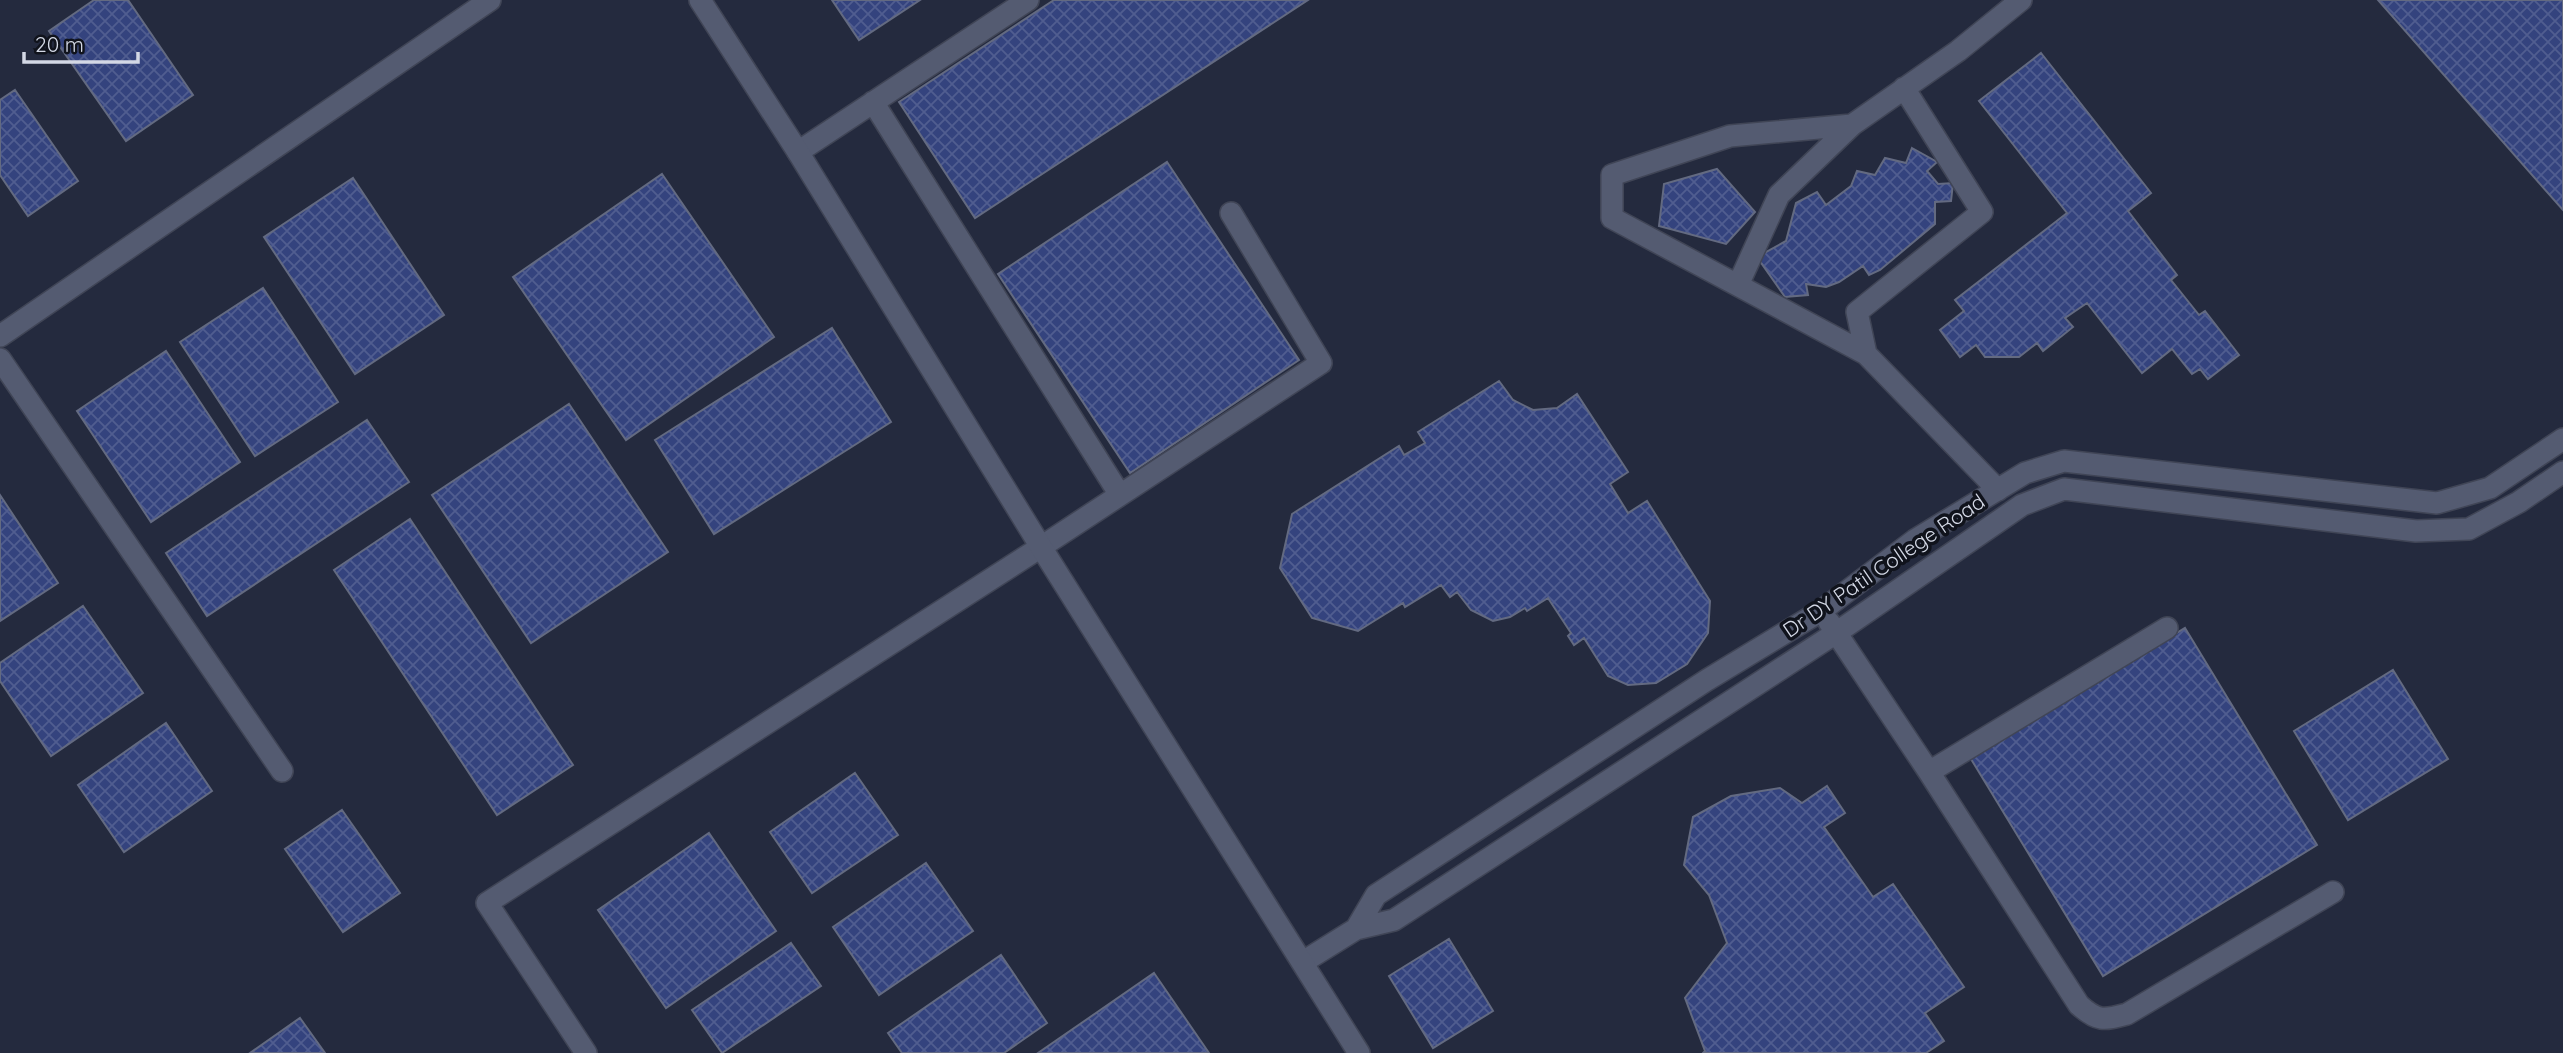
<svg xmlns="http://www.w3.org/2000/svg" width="2563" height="1053" viewBox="0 0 2563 1053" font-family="Quicksand,sans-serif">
<defs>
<pattern id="building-cross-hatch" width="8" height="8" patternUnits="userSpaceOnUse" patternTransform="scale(1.75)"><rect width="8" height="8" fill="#34437e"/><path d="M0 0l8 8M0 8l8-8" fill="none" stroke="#505d90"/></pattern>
</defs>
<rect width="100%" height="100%" fill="#242a3e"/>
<path fill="url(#building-cross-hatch)" stroke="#636a81" stroke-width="2" d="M94,0H128L193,95L126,141L49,31Z
M832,0H920L859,40Z
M1054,0H1308L975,218L899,102Z
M2378,0H2563V210Z
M2041,53L2151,193L2128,211L2177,275L2171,280L2199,315L2205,311L2239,355L2208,379L2200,369L2192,374L2172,349L2142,373L2087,303L2065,318L2073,327L2043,351L2037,343L2019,357H1985L1976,345L1960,357L1940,330L1964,311L1955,300L2067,213L1979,101Z
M15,90L78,181L28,216L0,175V100Z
M1912,148L1937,162L1927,171L1938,184L1953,183L1951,201L1935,202V224L1880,270L1869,275L1863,266L1839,282L1826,287L1806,284L1808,295L1785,297L1757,257L1786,241L1796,203L1817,192L1826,205L1851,186L1857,171L1875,175L1885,158L1906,163Z
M1167,162L1299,360L1130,473L998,274Z
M1717,169L1755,212L1726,244L1659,226L1664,184Z
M662,174L774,337L626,440L513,277Z
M353,178L444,315L355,374L264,237Z
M263,288L338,402L255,456L180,342Z
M832,328L891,422L714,534L655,440Z
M166,351L240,462L151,522L77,411Z
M1499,381L1513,400L1533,410L1557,408L1577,394L1628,472L1610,484L1628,513L1647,501L1710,601L1708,633L1687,664L1656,683L1628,685L1608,676L1584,638L1574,645L1568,636L1571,633L1548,598L1527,611L1525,608L1510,617L1493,621L1471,610L1457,592L1450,597L1441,585L1405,607L1403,603L1358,631L1312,618L1280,568L1292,514L1399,446L1404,455L1425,443L1418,432Z
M569,404L668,552L531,643L432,495Z
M367,420L409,482L207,616L166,553Z
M0,495L58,583L0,621Z
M410,519L573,765L497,815L334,570Z
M83,606L143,693L51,756L0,681V663Z
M2185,628L2317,845L2103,976L1971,759Z
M2393,670L2448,759L2348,820L2294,731Z
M166,723L212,791L124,852L78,785Z
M855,773L898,835L812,893L770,832Z
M1827,786L1845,813L1824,827L1873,897L1893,884L1964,987L1925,1013L1944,1041L1926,1053H1703L1705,1051L1685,998L1727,943L1709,895L1684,865L1693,817L1731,796L1780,788L1802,803Z
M342,810L400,893L343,932L285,849Z
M709,833L776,931L666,1008L598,910Z
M926,863L973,931L879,995L833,927Z
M1449,939L1493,1011L1433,1048L1389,976Z
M791,943L821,986L722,1053L692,1010Z
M1001,955L1047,1023L1004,1053H902L888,1033Z
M1154,973L1209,1053H1038Z
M300,1018L325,1053H250Z"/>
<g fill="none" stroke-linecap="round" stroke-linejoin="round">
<defs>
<path id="service" d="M873,102L1120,495
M798,152L1028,0
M1738,285L1779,195L1852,125
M1866,354L1857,312L1982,212L1904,88
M0,359L282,771
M2563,439L2490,488L2437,503L2064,461L2025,473L1915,540L1821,611L1707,680L1376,895L1356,929L1394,920L1836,633L2022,505L2064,489L2416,531L2469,529L2519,502L2563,472
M1998,490L1866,354L1612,218V175L1730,136L1852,125L1958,51L2021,0
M1041,547L1321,363L1231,213
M1829,622L1929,772L2079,1005C2098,1022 2104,1020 2127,1014L2333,892
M1929,772L2167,628
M1303,962L1356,929"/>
<path id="minor" d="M586,1053L487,903L1041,547"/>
<path id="tertiary" d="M700,0L798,152L1041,547L1359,1053
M0,336L490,0"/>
</defs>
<use href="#service" stroke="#404556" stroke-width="24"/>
<use href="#minor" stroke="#404556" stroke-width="24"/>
<use href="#tertiary" stroke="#404556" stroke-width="24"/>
<use href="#service" stroke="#545b71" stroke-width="21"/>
<use href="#minor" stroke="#545b71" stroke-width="21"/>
<use href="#tertiary" stroke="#545b71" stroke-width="21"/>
</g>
<g text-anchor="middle" stroke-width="7" stroke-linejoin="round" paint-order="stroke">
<g font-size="21" fill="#d3d8e5" stroke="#10131c">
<text transform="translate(1884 566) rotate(-34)" y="7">Dr DY Patil College Road</text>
</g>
</g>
<path d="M24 52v10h114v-10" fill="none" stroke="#d3d8e5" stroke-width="3.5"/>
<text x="35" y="52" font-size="21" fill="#d3d8e5" stroke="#10131c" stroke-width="5" paint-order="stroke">20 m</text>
</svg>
